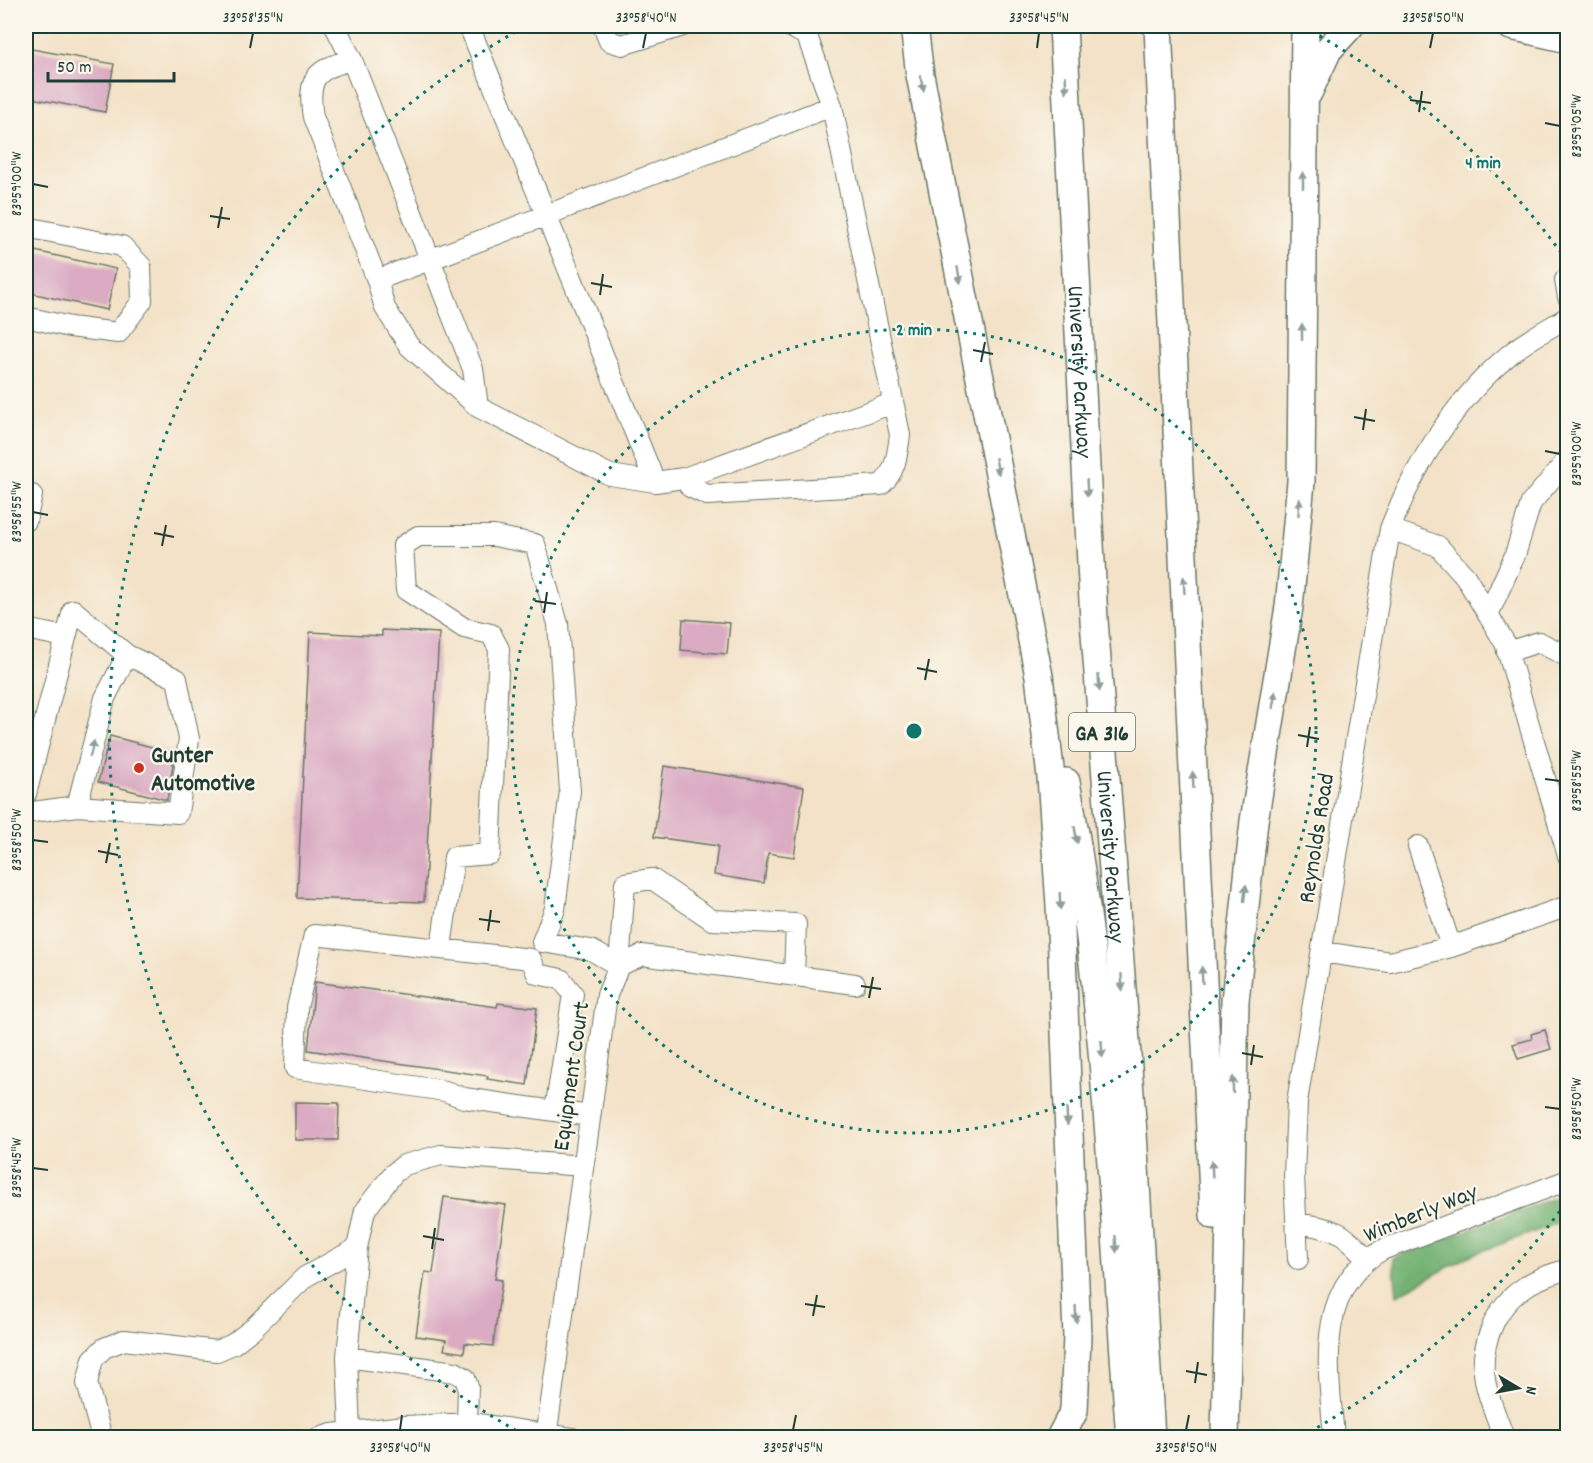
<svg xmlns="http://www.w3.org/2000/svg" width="1593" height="1463" viewBox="0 0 1593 1463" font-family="Dekko,sans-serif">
<rect width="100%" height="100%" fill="#fbf7ec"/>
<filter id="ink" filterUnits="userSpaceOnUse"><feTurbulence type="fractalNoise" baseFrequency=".0167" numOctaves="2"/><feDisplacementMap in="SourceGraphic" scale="12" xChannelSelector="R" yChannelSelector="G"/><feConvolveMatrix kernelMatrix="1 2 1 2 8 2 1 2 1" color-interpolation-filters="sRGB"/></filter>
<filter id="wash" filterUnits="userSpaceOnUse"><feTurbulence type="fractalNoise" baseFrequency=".008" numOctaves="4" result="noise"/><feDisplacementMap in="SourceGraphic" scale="24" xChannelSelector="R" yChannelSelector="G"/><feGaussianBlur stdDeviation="1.35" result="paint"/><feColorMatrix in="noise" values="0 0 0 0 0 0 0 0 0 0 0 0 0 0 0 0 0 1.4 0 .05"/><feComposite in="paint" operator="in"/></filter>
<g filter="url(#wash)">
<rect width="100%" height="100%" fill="#f3e2c7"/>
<path fill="#72b172" stroke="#487753" stroke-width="1.5" d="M1567,1193V1220L1471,1255L1397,1295L1393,1258Z"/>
<g id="blocks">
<path fill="#daabc3" d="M26,48L114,64L105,112L26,97Z
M26,249L116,269L107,310L26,292Z
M683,619L730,623L727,654L681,650Z
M382,630L439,633L424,902L297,898L310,632L382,636Z
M110,736L175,753L167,800L98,782Z
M664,766L804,787L794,857L768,853L764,883L714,875L718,846L654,837Z
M315,982L497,1007L498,1003L537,1008L527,1085L487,1079L488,1076L308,1050Z
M1545,1030L1551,1049L1518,1059L1513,1044L1532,1039L1531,1034Z
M295,1102L339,1103L338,1140H295Z
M444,1197L506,1205L495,1279L502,1280L493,1346L465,1343L464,1353L444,1350L446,1340L416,1336L425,1272L433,1273Z"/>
</g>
</g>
<g filter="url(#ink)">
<use href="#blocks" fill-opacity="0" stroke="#697767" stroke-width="1.5"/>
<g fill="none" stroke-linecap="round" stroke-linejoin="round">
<defs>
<path id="minor" d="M335,26L352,60L473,369L478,407
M469,26L655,482L684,478L893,403
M603,26L609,41L622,45L683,26
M352,60C315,69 307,78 313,117L377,280
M26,227L122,246L141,266L142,301L118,333L70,327L26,317
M1568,277L1565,280L1568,297
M684,478L690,487L707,495L881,485C896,471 897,456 900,435L832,106L807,36L789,26
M655,482L610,475L478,407L409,346L385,308L377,280L832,106
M26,521L32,495
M1390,529L1438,546L1465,576L1505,643L1568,856
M1488,615L1515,555L1531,503L1568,459
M26,629L65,637
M1507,652L1539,642L1568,657
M26,794L73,610L127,655L177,679L189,739L178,813L77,806L26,813
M77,806L105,698L127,655
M1418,846L1451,947
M441,947L454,857L490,854L499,649L491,634L464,628L406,590L403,546L418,536H494L535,544L558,624L570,791L555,909L542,942L591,950L619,966L625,883L652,879L712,920L796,924L794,975
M1322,952L1390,962L1451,947L1568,906
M531,959L314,935L297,1008L295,1068L445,1091L464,1098L590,1116
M531,959L537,974L561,979L573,994L555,1111
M1296,1223C1334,1229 1341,1229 1367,1259
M1298,1259L1294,1176L1297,1102L1390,529C1415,464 1455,400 1509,355C1526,340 1548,329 1568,317
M347,1357L455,1372L465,1378L468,1387L467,1423
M350,1432L347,1357L357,1248
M102,1438L87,1383L93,1359L104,1348L124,1340L217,1351L233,1344L251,1330L305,1277L357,1248L365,1210L393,1174L404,1165L441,1155L583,1166
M319,1438L332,1434L405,1426L472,1423L572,1438
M546,1438L607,995L619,966L642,955L855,984
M1334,1438C1329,1372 1313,1289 1382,1250L1568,1180
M1504,1438C1498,1419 1488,1399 1485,1380C1479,1346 1495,1306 1525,1287C1537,1278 1553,1274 1568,1269"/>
<g id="highway">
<path d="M914,26L920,75L1039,676L1051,777L1060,905L1077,1336L1074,1411L1060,1438"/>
<path id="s1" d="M1063,26L1094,620L1133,1133L1151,1438"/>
<path d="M1158,26L1214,1215"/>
<path d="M1511,26L1568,39"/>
<path d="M1308,93L1328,50L1350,26"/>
<path d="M1066,782C1107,998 1113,1219 1130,1438"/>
<path d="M1225,1438L1235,1001L1254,821L1289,607L1301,482L1305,26"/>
</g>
</defs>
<use href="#minor" stroke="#697767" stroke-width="22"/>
<use href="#highway" stroke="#697767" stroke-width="30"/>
<use href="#minor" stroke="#fff" stroke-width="20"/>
<use href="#highway" stroke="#fff" stroke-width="27"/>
</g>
<defs><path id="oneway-solid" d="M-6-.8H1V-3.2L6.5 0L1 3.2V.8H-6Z" transform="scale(1.5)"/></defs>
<g fill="#8f9e9a">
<use href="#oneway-solid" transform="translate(922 83) rotate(79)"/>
<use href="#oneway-solid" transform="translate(1066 84) rotate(87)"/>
<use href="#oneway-solid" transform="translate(1303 180) rotate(-90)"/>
<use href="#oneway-solid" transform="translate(959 275) rotate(79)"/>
<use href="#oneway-solid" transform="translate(1302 332) rotate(-90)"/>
<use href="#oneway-solid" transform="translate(997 466) rotate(79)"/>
<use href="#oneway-solid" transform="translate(1087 488) rotate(87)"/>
<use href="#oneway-solid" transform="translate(1299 507) rotate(-86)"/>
<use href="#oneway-solid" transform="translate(1184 585) rotate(-93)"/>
<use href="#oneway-solid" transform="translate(1099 683) rotate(86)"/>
<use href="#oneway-solid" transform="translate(1274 700) rotate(-81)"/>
<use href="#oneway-solid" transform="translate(92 749) rotate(-75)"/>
<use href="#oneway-solid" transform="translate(1193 780) rotate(-93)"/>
<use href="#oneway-solid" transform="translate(1076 835) rotate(80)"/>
<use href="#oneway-solid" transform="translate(1245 893) rotate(-83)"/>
<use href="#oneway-solid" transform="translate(1060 901) rotate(88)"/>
<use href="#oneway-solid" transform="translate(1202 975) rotate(-93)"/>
<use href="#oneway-solid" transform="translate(1122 982) rotate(86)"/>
<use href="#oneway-solid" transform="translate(1102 1049) rotate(86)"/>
<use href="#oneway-solid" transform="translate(1233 1085) rotate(-89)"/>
<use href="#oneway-solid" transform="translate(1067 1117) rotate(87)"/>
<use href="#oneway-solid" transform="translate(1212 1169) rotate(-93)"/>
<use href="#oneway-solid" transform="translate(1116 1244) rotate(86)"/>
<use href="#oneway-solid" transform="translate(1076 1314) rotate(87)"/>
</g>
</g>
<path fill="none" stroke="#1f3d34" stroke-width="2" d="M250,48L253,33M643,48L646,33M1037,48L1039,33M1430,48L1433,33M1410,100L1431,103M1419,112L1422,91M1545,123L1560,126M33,184L48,187M210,216L230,219M218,228L222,207M591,283L612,287M600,295L603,274M973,350L993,354M981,362L985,342M1354,417L1375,421M1363,430L1366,409M1545,451L1560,454M33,512L48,515M154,533L174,537M162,546L166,525M535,601L556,604M544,613L547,592M917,668L937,672M925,680L929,659M1298,735L1319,739M1307,747L1310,727M1545,779L1560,781M33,840L48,842M98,851L118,855M106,863L110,843M479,919L500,922M488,931L491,910M861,986L881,989M869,998L873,977M1242,1053L1263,1057M1251,1065L1254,1045M1545,1107L1560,1109M33,1168L48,1170M423,1236L444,1240M432,1249L435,1228M805,1304L825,1307M813,1316L817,1295M1186,1371L1207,1375M1195,1383L1198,1362M400,1430L402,1415M793,1430L796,1415M1186,1430L1189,1415"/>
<g fill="none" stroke="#0f766e" stroke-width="3" stroke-dasharray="3 6">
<circle cx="914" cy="731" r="402"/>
<path d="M1565 1204A805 805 0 0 1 1304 1435M524 1435A805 805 0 0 1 524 27M1304 27A805 805 0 0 1 1565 258"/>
</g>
<circle fill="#c8321e" stroke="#fbf7ec" stroke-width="2" cx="139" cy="768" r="6"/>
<g text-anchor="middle" stroke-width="4.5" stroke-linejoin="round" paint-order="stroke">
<rect fill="#fbf7ec" stroke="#61756b" stroke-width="1.5" x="1069" y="713" width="66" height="38" rx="4.5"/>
<g font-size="22" font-weight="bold" fill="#1f3d34">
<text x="1102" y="740">GA 316</text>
</g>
<g font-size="24" fill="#1f3d34" stroke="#fbf7ec">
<text dy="8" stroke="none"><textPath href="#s1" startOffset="346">University Parkway</textPath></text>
<text transform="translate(1315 838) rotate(-81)" y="8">Reynolds Road</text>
<text dy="8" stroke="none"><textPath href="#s1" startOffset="832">University Parkway</textPath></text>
<text transform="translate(570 1076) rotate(-82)" y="8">Equipment Court</text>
<text transform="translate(1420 1212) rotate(-22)" y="8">Wimberly Way</text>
</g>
<g font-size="24" font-weight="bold" fill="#1f3d34" stroke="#fbf7ec" text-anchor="start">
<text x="151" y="762">Gunter<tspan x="151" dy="28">Automotive</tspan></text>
</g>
</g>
<circle cx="914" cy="731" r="9" fill="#0f766e" stroke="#fbf7ec" stroke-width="3"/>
<g font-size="18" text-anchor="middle" font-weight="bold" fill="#0f766e" stroke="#fbf7ec" stroke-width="4.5" stroke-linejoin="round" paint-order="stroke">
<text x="1483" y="168">4 min</text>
<text x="914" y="335">2 min</text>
</g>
<rect width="1593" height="1463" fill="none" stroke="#fbf7ec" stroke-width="66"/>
<g transform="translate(1518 1388) rotate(100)" stroke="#fbf7ec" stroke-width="4.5" paint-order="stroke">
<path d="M0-4.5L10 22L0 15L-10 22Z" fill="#1f3d34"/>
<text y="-9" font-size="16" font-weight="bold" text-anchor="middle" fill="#1f3d34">N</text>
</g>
<path d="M48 72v9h126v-9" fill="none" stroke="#1f3d34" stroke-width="3"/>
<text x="57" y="72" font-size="18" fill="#1f3d34" stroke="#fbf7ec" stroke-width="4.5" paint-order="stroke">50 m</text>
<rect x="33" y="33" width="1527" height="1397" fill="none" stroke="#1f3d34" stroke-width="2"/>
<g font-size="15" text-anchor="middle" fill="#1f3d34">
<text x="253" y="22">33°58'35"N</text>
<text x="646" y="22">33°58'40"N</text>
<text x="1039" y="22">33°58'45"N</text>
<text x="1433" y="22">33°58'50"N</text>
<text transform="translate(1576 126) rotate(-90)" y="5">83°59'05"W</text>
<text transform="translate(16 184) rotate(-90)" y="5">83°59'00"W</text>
<text transform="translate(1576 454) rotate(-90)" y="5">83°59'00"W</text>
<text transform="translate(16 512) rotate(-90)" y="5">83°58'55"W</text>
<text transform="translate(1576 781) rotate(-90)" y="5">83°58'55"W</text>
<text transform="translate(16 840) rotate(-90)" y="5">83°58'50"W</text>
<text transform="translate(1576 1109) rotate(-90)" y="5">83°58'50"W</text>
<text transform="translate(16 1168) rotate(-90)" y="5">83°58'45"W</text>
<text x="400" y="1452">33°58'40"N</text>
<text x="793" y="1452">33°58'45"N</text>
<text x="1186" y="1452">33°58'50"N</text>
</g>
</svg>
